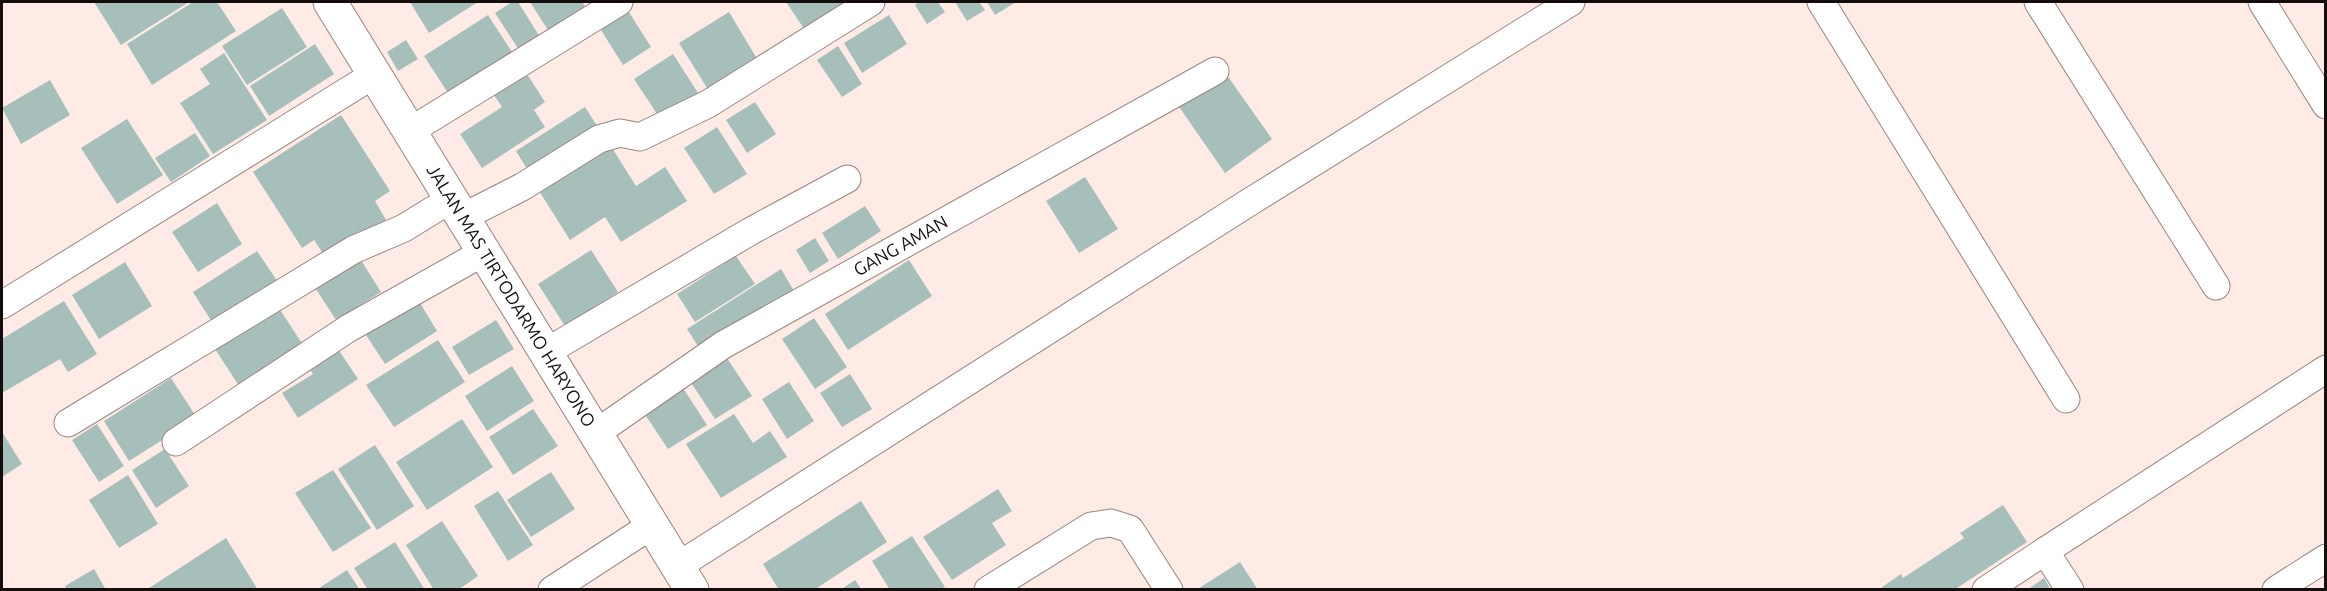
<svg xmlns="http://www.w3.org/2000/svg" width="2327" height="591" viewBox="0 0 2327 591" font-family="Ubuntu,sans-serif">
<rect width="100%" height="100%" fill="#feebe6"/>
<path fill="#a6bfba" d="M94,2H189L121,45Z
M193,2H217L236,31L152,85L127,44Z
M410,2H478L429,33Z
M512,2H518L540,37L519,50L495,13Z
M530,2H582L585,6L548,30Z
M786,2H862L809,36Z
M919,2H938L945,12L927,24L915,5Z
M955,2H979L985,10L967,21Z
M987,2H1016L995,15Z
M282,8L307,47L247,85L222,46Z
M627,9L651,47L623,65L599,27Z
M729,12L756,57L707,88L679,43Z
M488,15L512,52L448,93L424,56Z
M889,15L907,44L862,73L844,43Z
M406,40L418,59L398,71L387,52Z
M315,44L334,74L269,116L250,86Z
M838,46L862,84L842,97L817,60Z
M224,53L267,120L213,154L180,103L210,84L200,69Z
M673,54L700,96L661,120L634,79Z
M525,71L545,102L534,110L545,127L482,168L460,134L502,107L492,92Z
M1224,71L1272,139L1225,173L1177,104Z
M50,80L70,115L21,144L2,108Z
M755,102L776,134L747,153L726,120Z
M585,107L601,132L532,177L516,151Z
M341,115L390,191L375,201L386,220L326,258L314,240L302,248L253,172Z
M127,119L163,175L117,204L81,148Z
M717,127L747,174L714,194L684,148Z
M195,133L210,156L171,182L155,158Z
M607,140L636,186L665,167L687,201L621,242L605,217L570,240L536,186Z
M1085,177L1118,229L1079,253L1046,201Z
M217,203L242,244L198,272L172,232Z
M865,206L881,231L838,259L822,233Z
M815,238L829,261L810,273L796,250Z
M591,250L618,292L565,326L538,284Z
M257,251L282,288L217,330L193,292Z
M736,256L755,284L695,322L677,294Z
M359,257L381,292L336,320L314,286Z
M909,260L932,296L848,350L825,314Z
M125,262L152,306L99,339L72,295Z
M781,269L794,291L701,351L687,329Z
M417,298L437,331L385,364L364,332Z
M64,301L97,354L68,372L60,359L2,393V339Z
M279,308L305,348L241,389L215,349Z
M814,318L847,367L815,389L782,339Z
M496,320L514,349L469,375L452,347Z
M438,340L465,382L394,427L366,385Z
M336,346L358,379L298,418L282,393L313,374L307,365Z
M723,352L752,396L715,419L686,375Z
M512,366L534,401L487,431L465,396Z
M850,374L872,409L842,427L820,393Z
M171,378L197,418L129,461L104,421Z
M789,382L814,421L787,439L762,399Z
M683,388L707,425L668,449L644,413Z
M533,409L558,446L513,475L489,437Z
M734,414L753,443L770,431L787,457L721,498L686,444Z
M462,419L493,467L427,510L396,462Z
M97,424L124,466L99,482L72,440Z
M2,432L22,464L2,477Z
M375,445L414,506L377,530L338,469Z
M165,449L189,486L156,508L132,470Z
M333,470L371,528L333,552L295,493Z
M551,472L575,509L531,537L507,500Z
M128,475L158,524L119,548L89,500Z
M998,489L1012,511L992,523L1006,545L952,580L923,537Z
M498,491L533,545L508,561L474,506Z
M861,501L887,542L814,590H779L763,564Z
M2003,505L2027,542L1954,590H1878L1901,574L1903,578L1964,538L1960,533Z
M442,521L478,576L458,590H434L406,545Z
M912,536L945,587L940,590H890L872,561Z
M226,538L258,590H146Z
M395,542L425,590H368L354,568Z
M1240,562L1258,590H1196Z
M94,569L106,590H67L65,586Z
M347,570L360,590H316Z
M2044,578L2051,590H2027Z
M855,580L862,590H840Z"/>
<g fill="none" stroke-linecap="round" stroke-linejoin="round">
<defs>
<g id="minor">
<path d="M1821,2L2066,399"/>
<path d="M2038,2L2216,286"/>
<path d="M2262,2L2326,105"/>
<path d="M410,131L619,2"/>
<path d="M463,217L522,187L599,139L620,133L640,137L708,104L871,2"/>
<path d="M2,305L375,74"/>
<path d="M546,352L751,231L847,179"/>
<path d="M68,423L353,250L404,228L451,199"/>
<path id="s1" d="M596,433L723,345L1215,71"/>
<path d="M176,442L349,328L484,252"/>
<path d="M2045,551L2326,369"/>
<path d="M678,566L1248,203L1571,2"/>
<path d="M552,590L652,525"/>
<path d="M988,590L1091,526L1111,523L1130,529L1169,590"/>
<path d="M1986,590L2045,551L2070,590"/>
<path d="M2276,590L2326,558"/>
</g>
<g id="tertiary">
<path id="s2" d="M330,2L692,590"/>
</g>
</defs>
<use href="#minor" stroke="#99847e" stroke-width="29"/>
<use href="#tertiary" stroke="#99847e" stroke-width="35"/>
<use href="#minor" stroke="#fff" stroke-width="27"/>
<use href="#tertiary" stroke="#fff" stroke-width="33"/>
</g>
<g text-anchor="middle" stroke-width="4.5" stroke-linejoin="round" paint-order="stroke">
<g font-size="18" fill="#160e0c" stroke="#fdfdfd">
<text dy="6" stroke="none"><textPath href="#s1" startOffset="358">GANG AMAN</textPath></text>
<text dy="6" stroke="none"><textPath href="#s2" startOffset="345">JALAN MAS TIRTODARMO HARYONO</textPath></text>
</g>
</g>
<rect width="2327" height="591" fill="none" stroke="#160e0c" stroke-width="6"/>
</svg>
